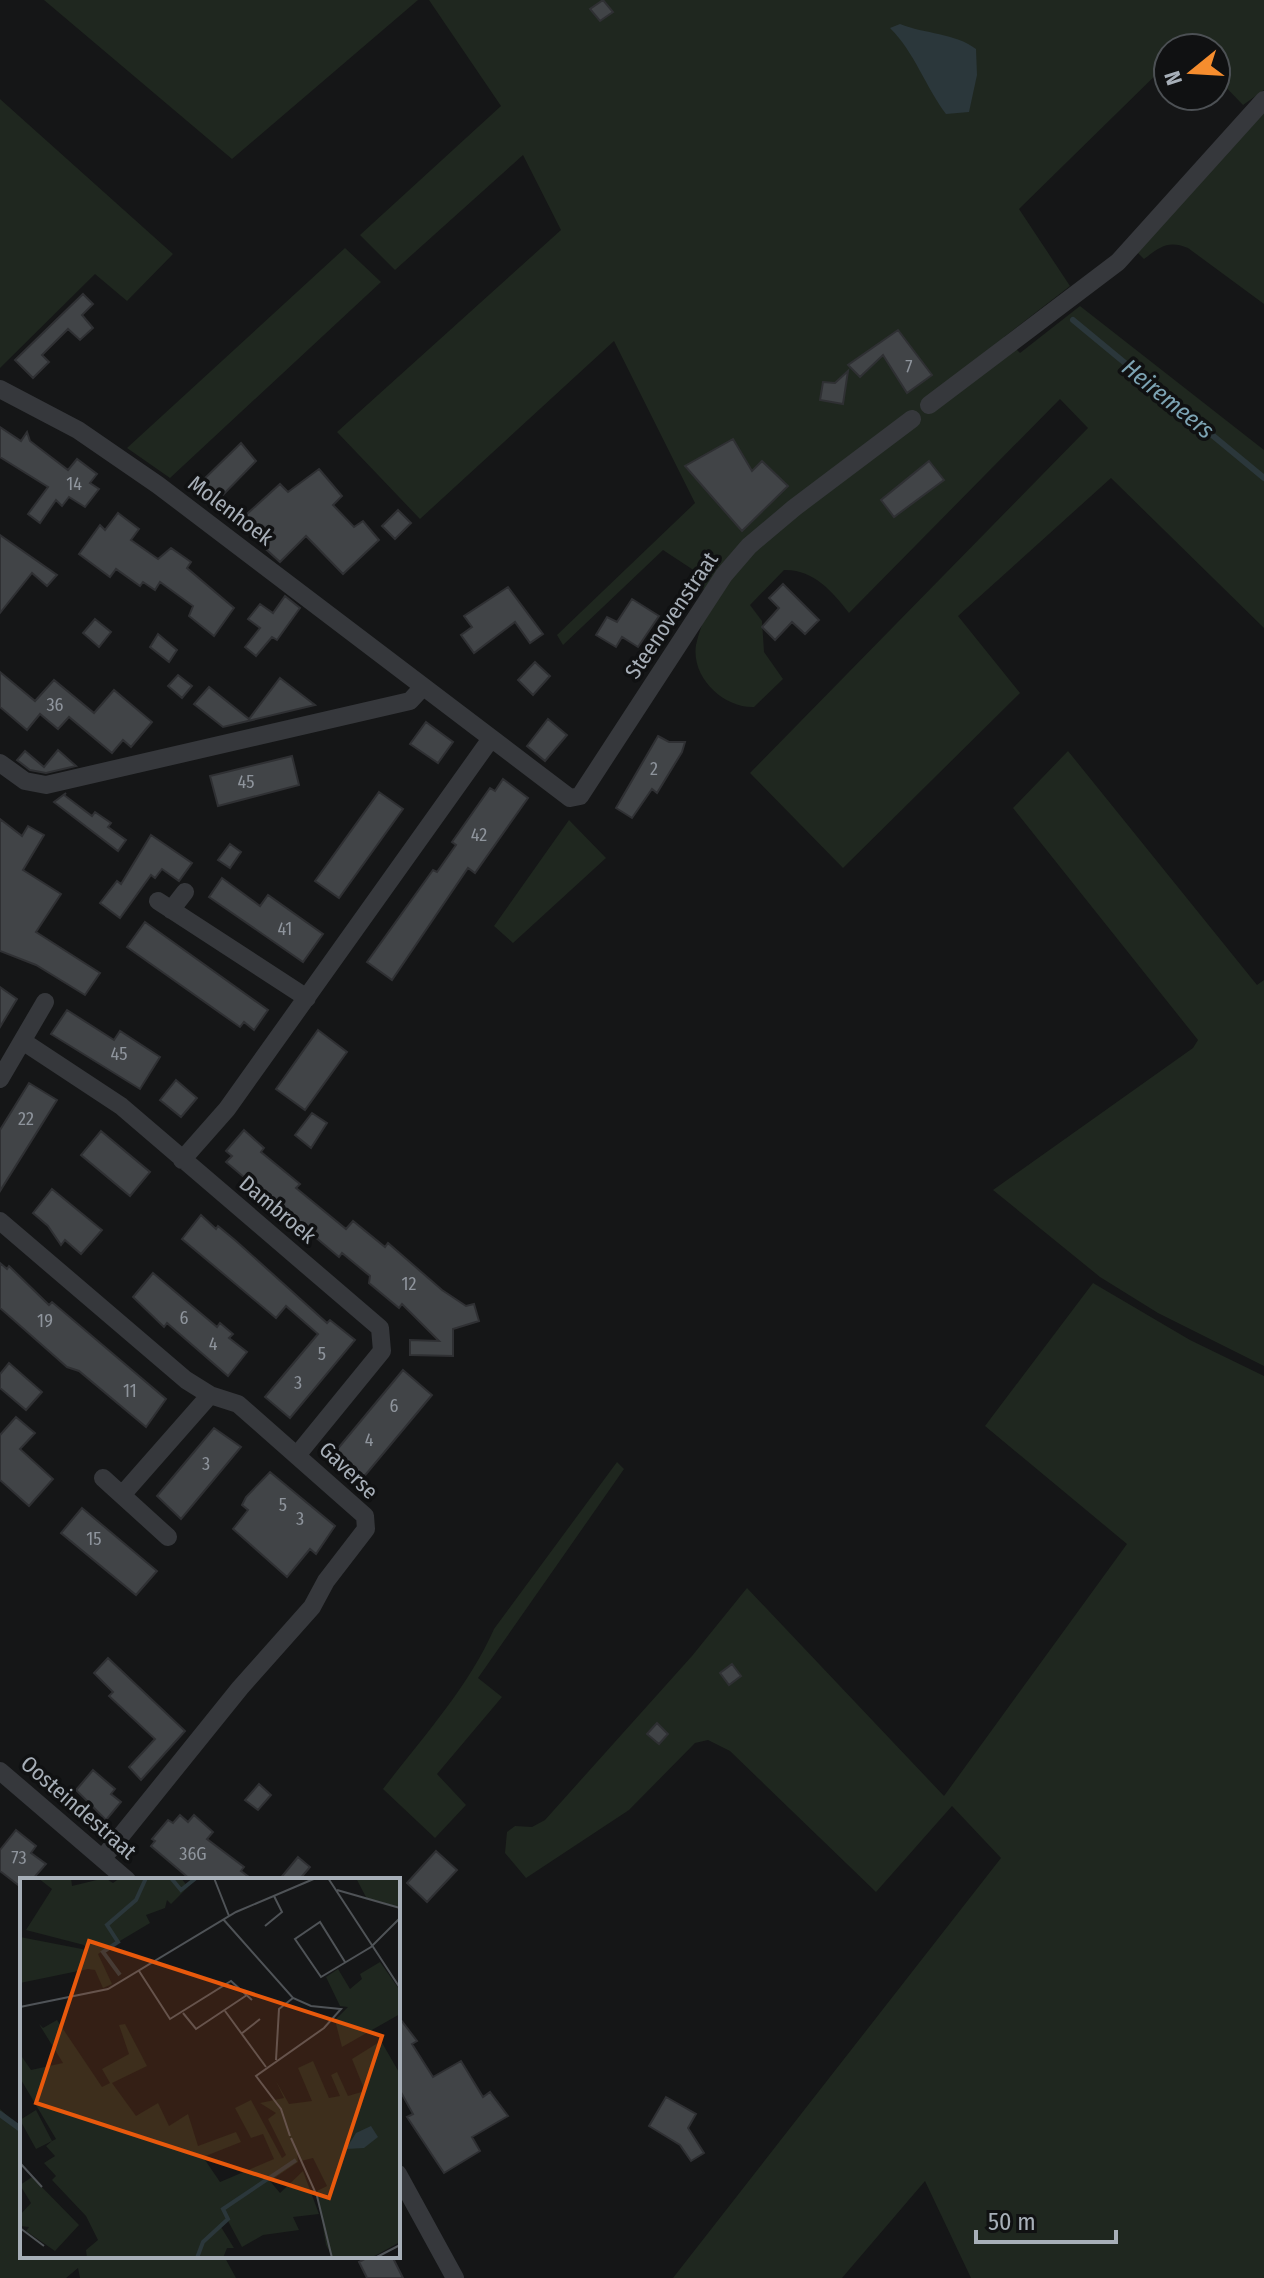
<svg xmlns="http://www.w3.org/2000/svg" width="1264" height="2278" viewBox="0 0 1264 2278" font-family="'Fira Sans Condensed',sans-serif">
<rect width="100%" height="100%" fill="#151617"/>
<path fill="#1f271f" d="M44,0H418L232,159Z
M429,0H1264V90L1243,105L1216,77V48H1168V63L1019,209L1070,286L1004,337L1020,353L1080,306L1264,450V628L1111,478L958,616L1020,693L843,868L750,773L1088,428L1060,399L849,613C832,591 813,569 784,570L750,605L762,621L764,652L783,679L754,707C724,708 691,678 696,645C698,634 703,624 705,614C707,602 703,587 701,575L663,550L563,645L557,635L695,503L614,341L420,519L337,432L561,230L523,155L395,270L360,235L501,106Z
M0,99L173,254L127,301L95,274L0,368Z
M1264,108V304L1188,248C1168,240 1160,247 1144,259L1135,250Z
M345,248L381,282L170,478L127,448Z
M1068,751L1257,985L1264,980V1366L1158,1313L1100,1277L993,1190L1193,1048L1198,1040L1013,808Z
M569,820L606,858L513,943L494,926Z
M1093,1283L1190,1340L1264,1376V2278H971L925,2181L842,2278H673L1001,1858L952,1806L876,1892L730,1751L708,1740L695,1743L629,1810L526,1878L505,1853L507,1832L515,1826L532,1827L545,1820L692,1656L747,1588L944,1796L1127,1544L985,1426Z
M617,1462L624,1469L478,1678L502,1697L437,1774L466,1805L435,1838L383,1789C422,1738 468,1688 494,1629Z
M0,2109L22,2129V2256H224L236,2278H80L78,2268L66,2278H0Z"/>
<path fill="#2b373b" d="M900,24C925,34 955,33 976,49L977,75L969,112L946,114C925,86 915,53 890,28Z"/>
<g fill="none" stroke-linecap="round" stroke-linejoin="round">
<path stroke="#2b373b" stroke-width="6" d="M1073,320L1264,478
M0,2114L22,2130"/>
</g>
<path fill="#414447" stroke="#2f3033" stroke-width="2" d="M603,0L613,12L600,21L590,9Z
M83,294L93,304L82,315L93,328L80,340L68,329L42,355L49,362L33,378L15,360Z
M898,330L932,375L907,393L883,355L860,377L848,365Z
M848,371L843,404L820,400L823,382L835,383Z
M0,427L21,441L27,432L30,441L68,470L77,459L97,474L90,483L99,489L85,507L69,497L62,506L56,500L40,523L28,514L48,487L0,457Z
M733,439L752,471L762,461L788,486L742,531L685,466Z
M241,443L256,461L216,502L199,484Z
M929,461L944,480L894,517L881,500Z
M319,469L342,496L333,505L354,527L363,521L379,540L343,574L306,536L280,562L237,523L280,484L288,492Z
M398,510L411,523L395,539L382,526Z
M118,513L139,529L131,540L158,559L171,548L191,562L187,568L234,608L214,636L189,616L193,606L160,582L155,590L143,582L140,586L116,569L110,577L79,554L100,525L105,530Z
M0,535L57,575L47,586L32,573L0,613Z
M783,584L819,620L805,634L792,622L775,640L762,627L779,608L769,598Z
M508,587L543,634L530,643L515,622L474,653L461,635L472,627L464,616Z
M285,596L300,608L277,640L272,637L256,656L245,647L260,628L248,619L260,604L273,613Z
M632,599L659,616L638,647L622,637L616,647L596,635L607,617L617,622Z
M95,619L111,632L99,647L83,633Z
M158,634L177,650L169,662L150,647Z
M535,662L550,676L533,695L518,680Z
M0,672L35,701L54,680L94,713L114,690L152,722L131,747L123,740L112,753L69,717L58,729L40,714L27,730L0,707Z
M178,675L192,686L182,698L168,686Z
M280,678L315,705L223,727L194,704L209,687L249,719Z
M548,719L567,735L545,761L527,746Z
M426,722L453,742L438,763L410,744Z
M658,736L669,742H685L682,752L657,793L652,789L632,818L616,808Z
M58,750L76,766L46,773L30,770L17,760L25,751L44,767Z
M292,756L299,785L218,806L210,776Z
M503,779L528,798L475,873L468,868L392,980L367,962L433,870L437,872L456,845L452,842L490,788L495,791Z
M379,792L403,809L339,898L315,881Z
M66,793L64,795L92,816L95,812L111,823L108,827L126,840L118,851L54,802Z
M0,819L22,836L28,826L44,835L23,870L61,894L36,932L100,973L85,995L36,965L0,951Z
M151,835L192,863L179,881L162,869L155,878L151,875L120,918L100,903L117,881L121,884Z
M230,844L241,852L230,868L218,860Z
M222,878L260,906L268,895L323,934L303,962L209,897Z
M145,922L268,1010L254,1030L244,1022L240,1027L127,947Z
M0,987L17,999L0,1027Z
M67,1010L114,1040L120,1031L160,1057L140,1089L51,1034Z
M318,1030L347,1052L305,1110L276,1089Z
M176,1080L197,1098L181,1117L160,1100Z
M29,1083L57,1100L0,1191V1130Z
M312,1113L327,1123L311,1148L295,1135Z
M244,1130L264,1148L261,1152L300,1184L296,1188L346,1229L353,1221L385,1247L388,1243L442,1290L466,1306L474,1304L479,1321L453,1329V1356L410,1355V1340L439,1341L402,1304L399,1308L369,1283L370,1276L342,1253L339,1257L226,1162L232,1156L226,1151Z
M101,1131L150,1172L130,1196L81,1155Z
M52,1189L102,1230L81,1254L65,1240L61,1245L48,1226L33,1213Z
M201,1215L216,1229L218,1226L236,1241L327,1323L330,1320L355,1340L290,1418L265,1397L318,1334L286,1306L276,1318L182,1239Z
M0,1263L7,1269L9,1266L49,1305L52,1302L166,1399L146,1427L79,1371L67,1367L0,1308Z
M153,1273L217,1327L220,1323L233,1334L229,1338L247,1352L228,1376L167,1323L164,1327L133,1297Z
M9,1363L42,1392L26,1410L0,1388V1374Z
M403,1370L432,1395L362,1479L335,1452Z
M16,1417L35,1433L20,1449L53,1479L29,1506L0,1480V1435Z
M214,1428L241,1447L181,1519L157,1496Z
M270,1472L335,1526L316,1554L310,1549L287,1577L233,1529L248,1510L242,1505L246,1497Z
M82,1508L157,1571L136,1595L61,1533Z
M108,1658L185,1731L141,1780L129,1767L155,1739L109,1696L113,1692L94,1673Z
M732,1664L741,1676L729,1685L720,1673Z
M657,1723L668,1734L659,1744L647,1734Z
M93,1770L115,1789L111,1794L121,1802L106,1820L76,1790Z
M259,1784L271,1795L258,1810L245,1800Z
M180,1815L188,1822L194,1815L213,1832L207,1839L244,1867L241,1871L253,1880H191L151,1846L155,1841L152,1839L168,1820L173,1823Z
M16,1830L36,1846L31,1853L46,1864L32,1880H22V1888L0,1871V1850Z
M436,1851L457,1870L427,1902L407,1883Z
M298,1857L310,1867L299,1880H279Z
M398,2016L417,2041L412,2044L433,2077L461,2061L483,2097L490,2092L508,2116L472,2137L480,2151L444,2173L407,2117L413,2114L398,2087Z
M666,2097L696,2114L688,2128L704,2153L691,2161L680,2145L649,2126Z
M370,2256H392L403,2278H367L359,2262Z"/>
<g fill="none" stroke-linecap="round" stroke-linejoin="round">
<path stroke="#36383c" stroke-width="18" d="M0,389L78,430L158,485L570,798L580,796L724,575L749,546L794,508L912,419
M929,405L1118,262L1264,100
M0,763L25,781L46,785L410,701L422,688
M158,901L307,998
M171,910L185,892
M24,1042L121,1106L380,1328L382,1351L298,1454
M0,1079L45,1002
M182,1160L227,1109L490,740
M0,1221L186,1380L210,1395L238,1404L365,1516L366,1529L326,1581L312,1607L240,1688L103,1858
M103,1478L168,1537
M122,1495L210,1395
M0,1771L127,1880
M398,2174L455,2278"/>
</g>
<g text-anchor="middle" stroke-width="7" stroke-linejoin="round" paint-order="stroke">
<g font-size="18" fill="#8e949c">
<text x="909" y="373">7</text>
<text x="74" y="490">14</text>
<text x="55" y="711">36</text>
<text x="654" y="775">2</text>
<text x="246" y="788">45</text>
<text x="479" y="841">42</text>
<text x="285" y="935">41</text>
<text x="119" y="1060">45</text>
<text x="26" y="1125">22</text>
<text x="409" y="1290">12</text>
<text x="184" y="1324">6</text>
<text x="45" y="1327">19</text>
<text x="213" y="1350">4</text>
<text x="322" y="1360">5</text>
<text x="298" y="1389">3</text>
<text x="130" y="1397">11</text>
<text x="394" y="1412">6</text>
<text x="369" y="1446">4</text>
<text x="206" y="1470">3</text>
<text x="283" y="1511">5</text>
<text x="300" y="1525">3</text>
<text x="94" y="1545">15</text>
<text x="193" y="1860">36G</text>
<text x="19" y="1864">73</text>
</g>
<g font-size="22" fill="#a7afb8" stroke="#101112">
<text transform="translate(231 510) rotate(37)" y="8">Molenhoek</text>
<text transform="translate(671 615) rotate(-56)" y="8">Steenovenstraat</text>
<text transform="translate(278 1209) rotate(40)" y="8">Dambroek</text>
<text transform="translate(349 1470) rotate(44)" y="8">Gaverse</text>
<text transform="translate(79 1807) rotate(41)" y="8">Oosteindestraat</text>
</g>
<g font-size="24" font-style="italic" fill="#7da4b4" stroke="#101112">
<text transform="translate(1168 399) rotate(39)" y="8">Heiremeers</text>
</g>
</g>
<g transform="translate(20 1878)">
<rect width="380" height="380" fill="#151617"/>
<path d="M18,0H51L52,8L85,0L93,5L100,0H161L168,9L151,26L147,22L145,30L126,37L130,45L78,76L92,106L83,110L75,92L68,91L0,105V59L67,72L64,67L6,52L32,11ZM336,0H380V29L347,21ZM360,84L379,111L380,136L322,169L315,142L328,129L320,128L306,99L318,91L330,111L342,101L340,96ZM37,142L82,209L90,205L82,191L109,176L99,147L105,146L127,188L92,205L116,238L138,225L149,248L168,236L178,268L216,254L221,264L183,279L200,304L254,281L243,256L231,260L215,230L231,222L262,280L266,277L248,241L256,235L240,225L264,220L256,203L269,226L292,223L278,190L293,183L309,220L320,218L311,197L317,194L328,218L345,213L332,181L361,163L380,196V364L351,380H313L306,367L297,313L307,308L293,280L281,283L277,273L278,284L250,303L260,315L283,293L299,336L273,339L279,352L243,357L222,369L208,343L201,349L214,370H207L203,380H67L66,372L78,362L66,338L32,302L36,298L24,285L35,278L26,268L32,263L16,271L0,242L16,232L32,263L36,261L0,200V176L11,192L43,185L19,146L23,150ZM12,299L59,347L35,373L6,353L9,349L0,348V337L11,325L0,307Z" fill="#1f271f"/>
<path d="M351,248L358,259L344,270L326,271L336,255Z" fill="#2b373b"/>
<path fill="none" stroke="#2b373b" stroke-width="4" d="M151,0L161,12L176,0M100,97L83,74L98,64L87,47L116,22L126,0M177,380L183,364L208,341L203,331L276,282"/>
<path fill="none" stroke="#4f5357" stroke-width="2" d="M194,0L209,38M308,0L380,110M317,12L380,30M203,41L273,120L291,128L321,131L304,150L236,198L261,231L270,258M245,48L262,34L254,18M325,84L300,44L275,61L301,99L351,69L380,40M119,93L150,141L211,103L232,122M0,129L88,111L216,34L296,0M205,133L246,189M163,135L176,151L227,117M221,156L240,141M256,182L259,131L273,120M271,260L297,318L312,380M0,285L22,309M0,350L24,368M355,380L380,367"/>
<path fill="#e8590c" fill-opacity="0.15" stroke="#e8590c" stroke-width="4" d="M69,63L362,158L309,320L16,225Z"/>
<rect width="380" height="380" fill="none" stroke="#a7afb8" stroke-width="4"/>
</g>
<g transform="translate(1192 72) rotate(252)"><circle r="38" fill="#101112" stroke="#4c5054" stroke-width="2"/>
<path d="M0-6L14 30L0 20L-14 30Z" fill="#f68d2e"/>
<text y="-12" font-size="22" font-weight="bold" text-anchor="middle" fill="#a7afb8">N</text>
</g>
<path d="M976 2230v12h140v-12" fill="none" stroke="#a7afb8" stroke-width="4"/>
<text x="988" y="2230" font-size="24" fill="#a7afb8" stroke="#101112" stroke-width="6" paint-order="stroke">50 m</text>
</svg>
